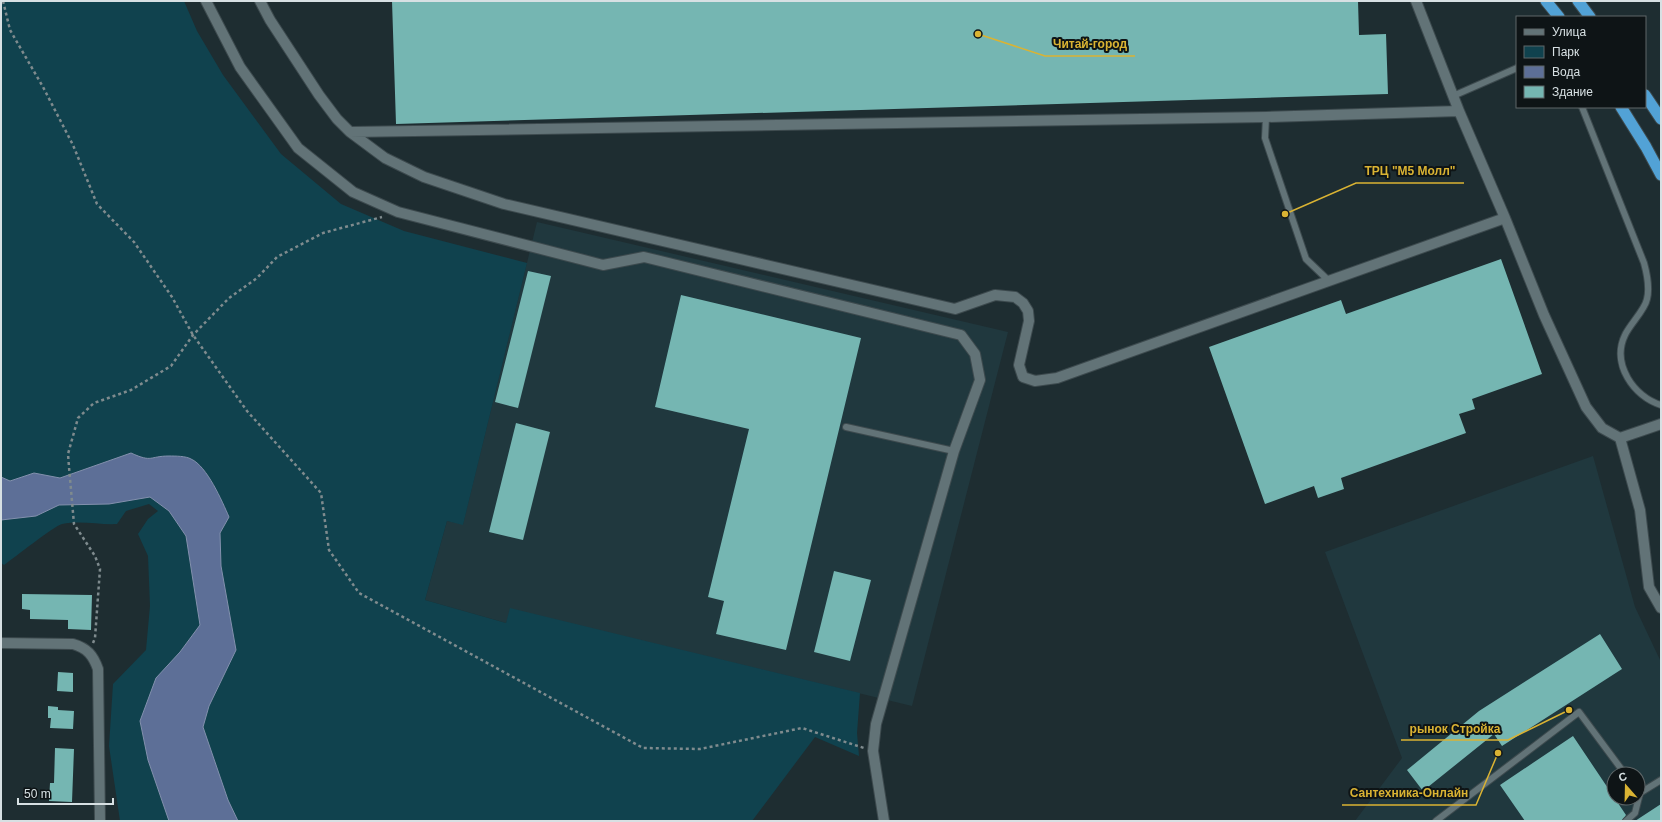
<svg xmlns="http://www.w3.org/2000/svg" width="1662" height="822" viewBox="0 0 1662 822" font-family="Arial,sans-serif">
<rect width="100%" height="100%" fill="#1e2d31"/>
<path fill="#20383e" fill-rule="evenodd" d="M537,222L1008,332L912,706L511,609L506,623L425,600L447,521L463,524Z
M1593,456L1635,607L1661,662V821H1355L1402,758L1325,552ZM1614,774H1638V798H1614Z"/>
<path fill="#10424e" d="M1,1H184L197,31L223,75L281,154L341,204L404,231L527,263L463,525L447,521L425,600L506,623L510,608L860,693L857,733L859,756L815,737L752,821H238L228,800L203,727L209,706L236,650L221,566L220,533L229,517C222,501 207,466 191,459C186,456 175,456 169,456C149,456 153,463 131,453L60,478L34,473L10,481L1,477Z
M150,497L169,511L186,536L200,625L180,652L140,721L148,760L169,821H120L109,746L113,684L146,650L150,606L148,556L138,534L148,519L158,511L149,504L126,511L117,524C99,525 81,520 62,524C54,526 14,558 4,565L1,563V520L36,516L59,505L109,504Z"/>
<path fill="#5d6f97" stroke="#8291ae" d="M131,453C153,463 149,456 169,456C175,456 186,456 191,459C207,466 222,501 229,517L220,533L221,566L236,650L209,706L203,727L228,800L238,821H169L148,760L140,721L156,678L180,652L200,625L186,536L169,511L150,497L109,504L59,505L36,516L1,520V477L10,481L34,473L60,478Z"/>
<path fill="#75b6b2" d="M392,1H1358L1359,35L1386,34L1388,94L396,124Z
M1501,259L1542,374L1472,399L1475,409L1459,414L1466,433L1341,478L1344,489L1318,498L1314,486L1265,504L1209,347L1341,300L1346,314Z
M528,271L551,276L518,408L495,402Z
M681,295L861,338L786,650L716,634L724,601L708,597L749,429L655,407Z
M516,423L550,432L523,540L489,532Z
M834,571L871,580L850,661L814,652Z
M22,594L92,595L91,630L68,629V620L30,619V610L22,609Z
M1600,634L1622,669L1502,746L1494,734L1423,791L1407,770L1479,711Z
M58,672L73,673V692L57,691Z
M48,706L58,707V710L74,711L73,729L50,728L51,718H48Z
M1573,736L1626,815L1622,821H1525L1500,785Z
M55,748L74,749L72,802L49,801L50,783H54Z
M1661,804V821H1635Z"/>
<g fill="none" stroke-linecap="round" stroke-linejoin="round">
<defs>
<path id="service" d="M1453,96L1517,68
M1582,107L1644,263C1647,274 1650,287 1647,299C1645,310 1630,324 1625,335C1611,364 1634,397 1661,405
M1266,117L1265,138L1306,259L1328,280
M846,427L954,451
M1436,821L1579,712L1625,774
M1626,821L1635,813L1640,793L1661,780"/>
<path id="minor" d="M206,1L240,67L298,148L353,192L398,212L603,265L644,257L961,335L975,354L980,380L954,451L876,724L873,751L884,821
M260,1L270,20L319,95L337,119L350,132L385,158L424,177L504,204L955,309L995,295L1015,297L1023,303L1028,311L1029,321L1019,365L1023,377L1035,381L1057,378L1505,218
M1416,1L1459,111L1505,218L1544,315L1586,407L1602,428L1620,438L1640,510L1649,587L1661,608
M350,132L1266,117L1459,111
M1620,438L1661,424
M1,643L73,644C87,648 93,655 98,669L100,821"/>
<path id="trunk" d="M1546,1L1559,17
M1578,1L1590,17
M1645,95L1661,119
M1621,107L1646,147L1661,175"/>
</defs>
<use href="#service" stroke="#3d4a4e" stroke-width="8"/>
<use href="#minor" stroke="#3d4a4e" stroke-width="12"/>
<use href="#trunk" stroke="#3d4a4e" stroke-width="13"/>
<path stroke="#7f8b8e" stroke-width="2.5" stroke-dasharray="3 3" stroke-linecap="butt" d="M3,1L10,30L43,87L73,145L97,204L134,242L172,297L193,335L247,411L321,493L329,550L359,593L643,748L700,749L802,728L864,748
M93,643L95,638L100,569L95,556L74,524L69,467L68,454L78,418L94,403L131,390L171,366L193,335L229,298L257,278L277,257L323,233L382,217"/>
<use href="#service" stroke="#627377" stroke-width="6"/>
<use href="#minor" stroke="#627377" stroke-width="10"/>
<use href="#trunk" stroke="#52a2d6" stroke-width="11"/>
</g>
<path fill="none" stroke="#dab333" stroke-width="1.5" d="M978 34L1045 56H1135M1285 214L1356 183H1464M1569 710L1508 740H1401M1498 753L1476 805H1342"/>
<g fill="#dab333" stroke="#0e1416" stroke-width="1.5">
<circle cx="978" cy="34" r="4"/>
<circle cx="1285" cy="214" r="4"/>
<circle cx="1569" cy="710" r="4"/>
<circle cx="1498" cy="753" r="4"/>
</g>
<g font-size="12" text-anchor="middle" font-weight="bold" fill="#dab333" stroke="#0e1416" stroke-width="4" stroke-linejoin="round" paint-order="stroke">
<text x="1090" y="48">Читай-город</text>
<text x="1410" y="175">ТРЦ "М5 Молл"</text>
<text x="1455" y="733">рынок Стройка</text>
<text x="1409" y="797">Сантехника-Онлайн</text>
</g>
<rect width="1662" height="822" fill="none" stroke="#d7e0e3" stroke-width="4"/>
<rect x="1516" y="16" width="130" height="92" fill="#0e1416" stroke="#5e6668"/>
<rect x="1524" y="29" width="20" height="6" fill="#627377" stroke="#5e6668"/>
<text x="1552" y="36" font-size="12" fill="#d7e0e3">Улица</text>
<rect x="1524" y="46" width="20" height="12" fill="#10424e" stroke="#5e6668"/>
<text x="1552" y="56" font-size="12" fill="#d7e0e3">Парк</text>
<rect x="1524" y="66" width="20" height="12" fill="#5d6f97" stroke="#5e6668"/>
<text x="1552" y="76" font-size="12" fill="#d7e0e3">Вода</text>
<rect x="1524" y="86" width="20" height="12" fill="#75b6b2" stroke="#5e6668"/>
<text x="1552" y="96" font-size="12" fill="#d7e0e3">Здание</text>
<g transform="translate(1626 786) rotate(340)"><circle r="19" fill="#0e1416" stroke="#5e6668"/>
<path d="M0-3L7 15L0 10L-7 15Z" fill="#dab333"/>
<text y="-6" font-size="11" font-weight="bold" text-anchor="middle" fill="#d7e0e3">С</text>
</g>
<path d="M18 798v6h95v-6" fill="none" stroke="#d7e0e3" stroke-width="2"/>
<text x="24" y="798" font-size="12" fill="#d7e0e3" stroke="#0e1416" stroke-width="3" paint-order="stroke">50 m</text>
</svg>
